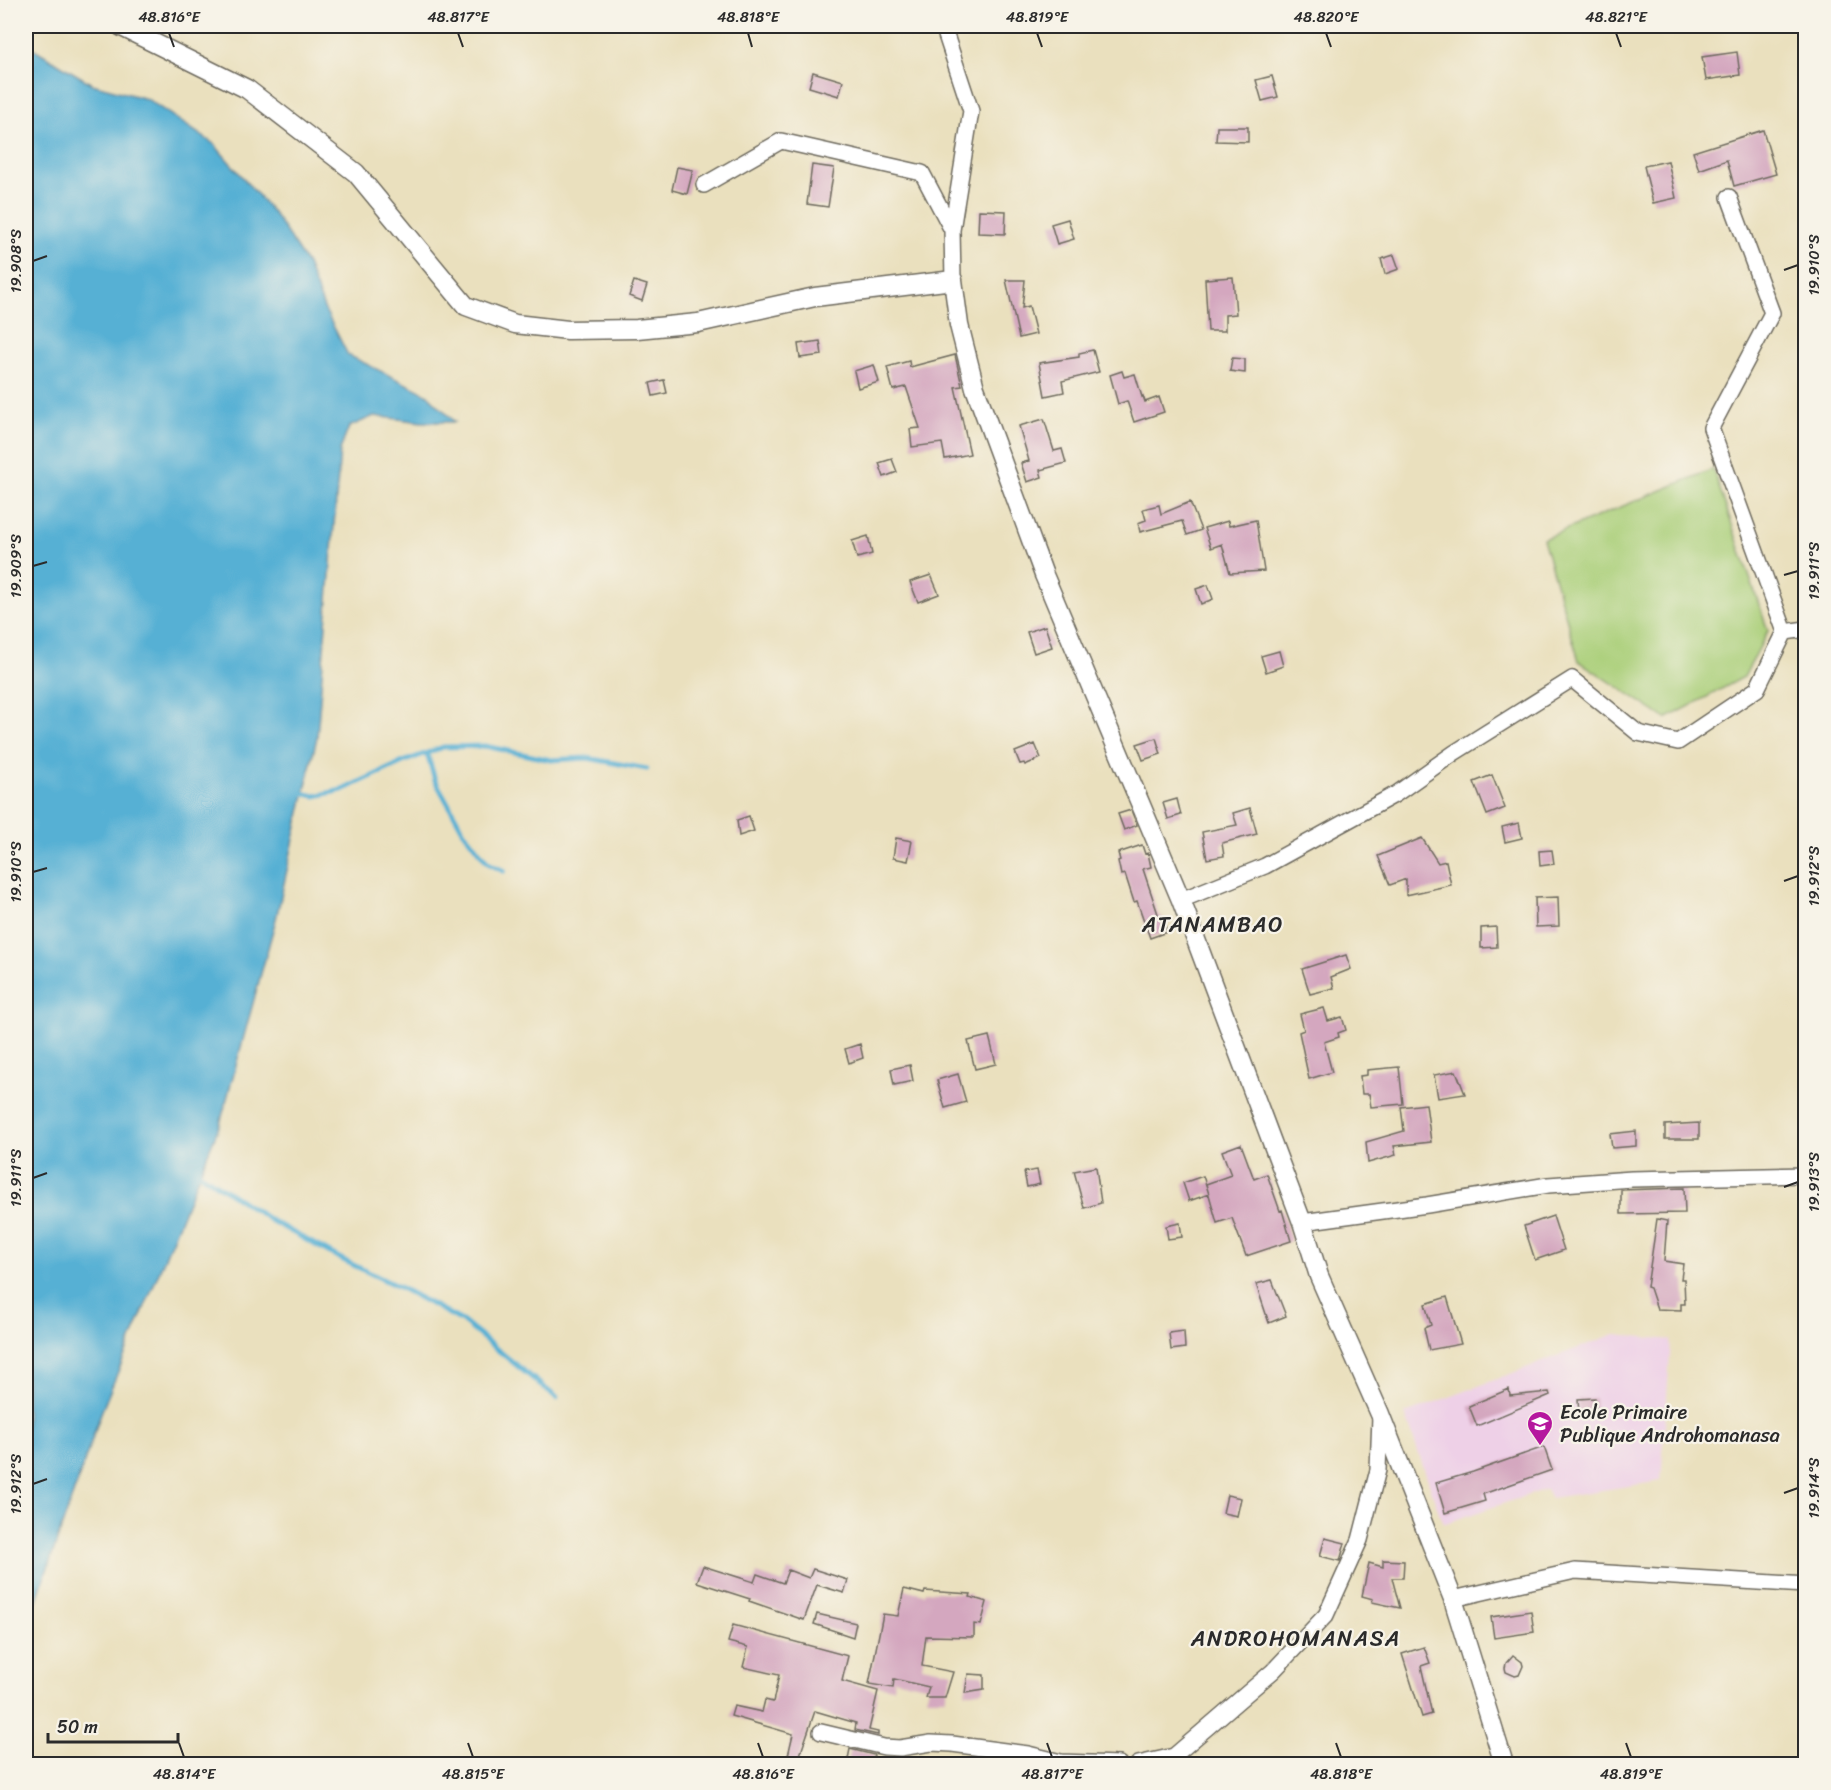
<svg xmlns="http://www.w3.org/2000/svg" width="1831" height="1790" viewBox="0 0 1831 1790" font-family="Sriracha,sans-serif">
<rect width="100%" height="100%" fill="#f7f3e8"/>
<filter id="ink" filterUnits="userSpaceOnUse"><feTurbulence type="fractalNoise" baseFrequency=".0167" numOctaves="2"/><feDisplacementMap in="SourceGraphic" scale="12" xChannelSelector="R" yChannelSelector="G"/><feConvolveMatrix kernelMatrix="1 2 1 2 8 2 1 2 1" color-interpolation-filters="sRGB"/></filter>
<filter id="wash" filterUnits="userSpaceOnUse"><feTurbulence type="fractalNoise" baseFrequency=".008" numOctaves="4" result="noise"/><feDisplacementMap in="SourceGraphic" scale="24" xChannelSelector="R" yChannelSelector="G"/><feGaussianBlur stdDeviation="1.35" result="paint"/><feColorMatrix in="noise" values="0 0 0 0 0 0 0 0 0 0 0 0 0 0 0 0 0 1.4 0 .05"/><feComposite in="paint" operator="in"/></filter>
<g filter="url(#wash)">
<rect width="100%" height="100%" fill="#eae0be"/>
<path fill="#eed0e7" d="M1615,1334L1671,1340L1661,1481L1551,1498L1546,1489L1443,1524L1405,1414Z"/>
<path fill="#aacf79" stroke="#6a7d52" stroke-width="1.5" d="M1713,469L1768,631L1744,677L1666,719L1579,661L1543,539Z"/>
<path fill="#57b0d4" stroke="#416e80" stroke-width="1.5" d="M26,44L92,84L147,99L214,144L275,215L307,264L324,308L348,355L427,394L455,422H422L374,416L349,427L340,450L317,737L276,919L220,1124L101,1413L26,1631Z"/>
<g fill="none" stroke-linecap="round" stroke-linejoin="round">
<path stroke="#57b0d4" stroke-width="5" d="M427,753L435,780L464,832L488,863L504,871
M298,792L315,796L342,790L403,762L443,747L485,746L551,760L587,758L647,769
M195,1170L270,1220L343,1260L401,1288L462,1321L557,1398"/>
</g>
<g id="blocks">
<path fill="#d4a7bf" d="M1737,52L1740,75L1706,80L1702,57Z
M813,72L843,81L839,96L809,87Z
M1272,76L1278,97L1262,101L1256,80Z
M1217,127H1248V142L1216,141Z
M1763,130L1776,174L1734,186L1727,160L1699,170L1693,152Z
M1668,161L1676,198L1653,203L1644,166Z
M812,165L834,168L828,207L807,204Z
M677,167L693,170L687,194L672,190Z
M979,210L1006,211L1005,234L978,233Z
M1068,219L1074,239L1057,244L1051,224Z
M1394,255L1399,269L1385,274L1381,259Z
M1233,277L1236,314L1225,315V331H1208L1205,279Z
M1006,280H1025L1022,308L1029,306L1036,334L1019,338Z
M634,281L647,285L642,301L629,296Z
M820,341L822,355L800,358L798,344Z
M1093,350L1099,372L1062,381L1064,392L1045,396L1039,363L1079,357V353Z
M955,355L962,386L955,387L970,454L945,459L942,443L912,447L910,429L920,428L906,387L893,390L887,367L909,361L910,367Z
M1232,358L1245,359V373L1230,371Z
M874,365L879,382L858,388L854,371Z
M1122,371L1124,377L1135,374L1142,397L1143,396L1145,402L1159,397L1164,412L1134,422L1127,401L1118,404L1110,375Z
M664,380L667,393L653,396L650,383Z
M1044,419L1054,451L1062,449L1066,463L1040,470L1042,477L1027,482L1021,463L1029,461L1019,426Z
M892,459L897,472L884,477L879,463Z
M1190,502L1201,530L1187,535L1182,521L1140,532L1138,523L1146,520L1143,509L1159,505L1161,514Z
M1256,520L1264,571L1230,573L1222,544L1211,548L1204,528L1228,521L1229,526Z
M868,536L872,554L857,558L852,541Z
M931,575L939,594L918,602L910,582Z
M1208,585L1213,599L1201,604L1196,589Z
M1045,626L1052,647L1034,653L1027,632Z
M1279,651L1283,666L1266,672L1261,656Z
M1156,738L1161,754L1143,760L1137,744Z
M1035,744L1041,758L1025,765L1024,763L1020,764L1015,752Z
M1492,775L1505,808L1487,815L1474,782Z
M1177,799L1181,815L1168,819L1163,803Z
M1250,808L1257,834L1222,843L1224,856L1207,859L1202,832L1237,825L1233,813Z
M1131,810L1137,825L1124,830L1118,814Z
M749,816L754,831L739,836L737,820Z
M1519,823L1522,838L1505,842L1502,827Z
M896,838L912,841L908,861L893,858Z
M1422,838L1438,863L1446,861L1451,885L1406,895V879L1390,885L1378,856Z
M1142,845L1145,854L1148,853L1151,867L1143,869L1159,917L1162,916L1167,932L1150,938L1137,901L1134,902L1125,874L1121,875L1118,861L1120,860L1118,853Z
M1552,850L1554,864L1540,866L1539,851Z
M1558,897L1559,926L1536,927L1535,898Z
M1496,927L1497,947L1481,948V928Z
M1346,955L1351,969L1331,977L1334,988L1310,994L1302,969Z
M1324,1008L1328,1021L1342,1017L1346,1030L1338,1033L1339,1037L1324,1042L1332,1072L1309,1079L1299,1032L1304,1030L1300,1014Z
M989,1036L996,1064L975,1069L968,1041Z
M860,1044L863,1058L849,1063L845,1049Z
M910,1065L913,1081L894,1085L891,1069Z
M1399,1067L1403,1104L1371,1107L1369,1094H1362L1360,1076L1367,1075V1070Z
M1456,1071L1465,1094L1438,1098L1434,1075Z
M958,1074L966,1102L945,1108L937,1080Z
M1426,1104L1431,1142L1394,1146L1396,1155L1368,1163L1366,1142L1404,1131L1401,1107Z
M1699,1123V1139H1665V1125Z
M1636,1131V1146L1612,1148L1610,1134Z
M1241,1144L1254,1179L1267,1174L1280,1211L1282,1210L1291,1241L1246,1256L1232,1218L1217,1223L1206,1184L1231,1175L1222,1151Z
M1096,1167L1101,1203L1084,1208L1074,1171Z
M1037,1170L1040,1184L1027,1187L1024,1172Z
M1203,1176L1209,1194L1189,1201L1183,1183Z
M1684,1188L1685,1213L1621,1214V1190Z
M1553,1216L1564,1250L1535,1260L1524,1226Z
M1657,1219L1667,1221L1664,1261L1683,1264L1681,1279H1684L1685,1304H1681V1310L1657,1309L1650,1288L1647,1287Z
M1180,1223L1182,1237L1168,1239L1166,1226Z
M1272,1280L1286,1316L1269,1323L1256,1284Z
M1447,1297L1461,1344L1429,1350L1424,1328L1431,1325L1425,1304Z
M1184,1331L1185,1348L1171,1350L1169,1333Z
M1509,1389L1510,1396L1549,1392L1550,1395L1477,1426L1469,1406Z
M1595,1398L1596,1412L1579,1414L1578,1399Z
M1544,1447L1552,1470L1483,1494L1485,1501L1445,1513L1436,1483L1473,1472Z
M1227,1495L1241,1498L1237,1516L1223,1513Z
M1325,1538L1345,1543L1340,1561L1320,1556Z
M1383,1560L1404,1561L1403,1578H1392L1400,1608L1372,1602L1373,1599L1362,1596L1369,1563L1383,1567Z
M703,1566L754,1582L757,1574L783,1583L788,1570L809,1578L813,1569L848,1580L844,1593L817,1585L804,1620L749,1601L750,1599L697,1582Z
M904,1589L924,1594L925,1591L971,1594L970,1597L987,1602L981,1625L974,1624V1637L926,1636L922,1666L953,1672L945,1698H926L929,1687L894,1679L893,1688L869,1684L883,1614L898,1616Z
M1531,1611L1534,1632L1494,1638L1491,1617Z
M817,1614L856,1623L853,1637L814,1624Z
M733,1625L848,1656L842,1681L878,1691L869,1730L878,1732V1735L855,1730L856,1723L815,1711L797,1764H786L793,1734L731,1716L734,1706L762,1712L765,1700L773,1702L779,1675L743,1667L748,1647L728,1642Z
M1424,1647L1430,1663L1421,1666L1432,1714L1422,1717L1402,1654Z
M1513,1655L1522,1662L1523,1666L1519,1675L1515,1676L1506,1672L1505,1668L1506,1663Z
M968,1674L984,1675V1690L965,1693Z
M850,1749L874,1755L872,1764H847Z"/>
</g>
</g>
<g filter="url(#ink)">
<use href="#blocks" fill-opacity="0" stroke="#6e6a5e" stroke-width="1.5"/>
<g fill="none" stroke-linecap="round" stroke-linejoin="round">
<defs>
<path id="minor" d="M943,26L971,111L952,230L953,280
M704,185L781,141L922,173L952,230
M1729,197L1772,313L1711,428L1785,632
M1181,900L1265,866L1396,794L1454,753L1572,679L1638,733L1678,742L1757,689L1785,632L1806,629
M1302,1222L1427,1205L1548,1185L1632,1179L1806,1175
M1453,1599L1575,1571L1806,1585
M821,1732L884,1747L900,1748L931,1743L952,1744L1028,1754L1061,1762L1119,1764
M1138,1764L1174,1756L1273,1671L1326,1615L1360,1540L1378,1470L1380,1417"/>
<path id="tertiary" d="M120,26L247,89L356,173L466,306L515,324L568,330L637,329L698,323L815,297L953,280L959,325L975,388L1044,575L1181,900L1302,1222L1319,1276L1380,1414L1453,1599L1504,1764"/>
</defs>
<use href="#minor" stroke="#6e6a5e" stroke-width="18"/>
<use href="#tertiary" stroke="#6e6a5e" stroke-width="21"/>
<use href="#minor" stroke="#fff" stroke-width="15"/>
<use href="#tertiary" stroke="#fff" stroke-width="18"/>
</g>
</g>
<path fill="none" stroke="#2b2b2b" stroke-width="2" d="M169,33L174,47M458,33L463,47M748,33L752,47M1037,33L1042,47M1326,33L1331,47M1616,33L1621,47M33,261L47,256M1784,270L1798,265M33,566L47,562M1784,575L1798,571M33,872L47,868M1784,881L1798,876M33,1178L47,1173M1784,1187L1798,1182M33,1484L47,1479M1784,1493L1798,1488M179,1743L184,1757M468,1743L473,1757M758,1743L763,1757M1047,1743L1052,1757M1336,1743L1341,1757M1626,1743L1631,1757"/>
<defs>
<symbol id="school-pin" viewBox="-11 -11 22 30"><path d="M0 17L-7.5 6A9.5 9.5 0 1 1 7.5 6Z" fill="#b5179e" stroke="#f7f3e8"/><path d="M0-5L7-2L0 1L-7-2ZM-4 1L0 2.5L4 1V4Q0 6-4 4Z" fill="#fff"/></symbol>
</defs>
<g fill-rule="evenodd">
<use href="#school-pin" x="1525" y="1409" width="30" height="40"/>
</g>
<g text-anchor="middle" stroke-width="4.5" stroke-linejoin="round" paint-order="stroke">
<g font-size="20" fill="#2b2b2b" stroke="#f7f3e8" text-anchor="start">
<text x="1560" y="1419">Ecole Primaire<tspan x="1560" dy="23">Publique Androhomanasa</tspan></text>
</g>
<g font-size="22" letter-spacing="1.5" fill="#2b2b2b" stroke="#f7f3e8">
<text x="1213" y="932">ATANAMBAO</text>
<text x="1296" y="1646">ANDROHOMANASA</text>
</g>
</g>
<rect width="1831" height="1790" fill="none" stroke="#f7f3e8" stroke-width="66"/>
<path d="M48 1733v9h130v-9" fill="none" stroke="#2b2b2b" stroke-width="3"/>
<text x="57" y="1733" font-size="18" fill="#2b2b2b" stroke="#f7f3e8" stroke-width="4.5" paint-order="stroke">50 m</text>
<rect x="33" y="33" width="1765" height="1724" fill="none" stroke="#2b2b2b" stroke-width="2"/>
<g font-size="15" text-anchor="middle" fill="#2b2b2b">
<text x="169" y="22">48.816°E</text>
<text x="458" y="22">48.817°E</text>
<text x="748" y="22">48.818°E</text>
<text x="1037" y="22">48.819°E</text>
<text x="1326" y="22">48.820°E</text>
<text x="1616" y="22">48.821°E</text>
<text transform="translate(16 261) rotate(-90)" y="5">19.908°S</text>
<text transform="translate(1814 265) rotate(-90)" y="5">19.910°S</text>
<text transform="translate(16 566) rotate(-90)" y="5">19.909°S</text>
<text transform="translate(1814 571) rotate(-90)" y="5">19.911°S</text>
<text transform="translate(16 872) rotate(-90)" y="5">19.910°S</text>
<text transform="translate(1814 876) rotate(-90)" y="5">19.912°S</text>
<text transform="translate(16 1178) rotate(-90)" y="5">19.911°S</text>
<text transform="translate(1814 1182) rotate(-90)" y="5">19.913°S</text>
<text transform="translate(16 1484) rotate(-90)" y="5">19.912°S</text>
<text transform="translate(1814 1488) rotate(-90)" y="5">19.914°S</text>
<text x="184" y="1779">48.814°E</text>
<text x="473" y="1779">48.815°E</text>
<text x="763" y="1779">48.816°E</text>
<text x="1052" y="1779">48.817°E</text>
<text x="1341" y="1779">48.818°E</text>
<text x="1631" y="1779">48.819°E</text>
</g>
</svg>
